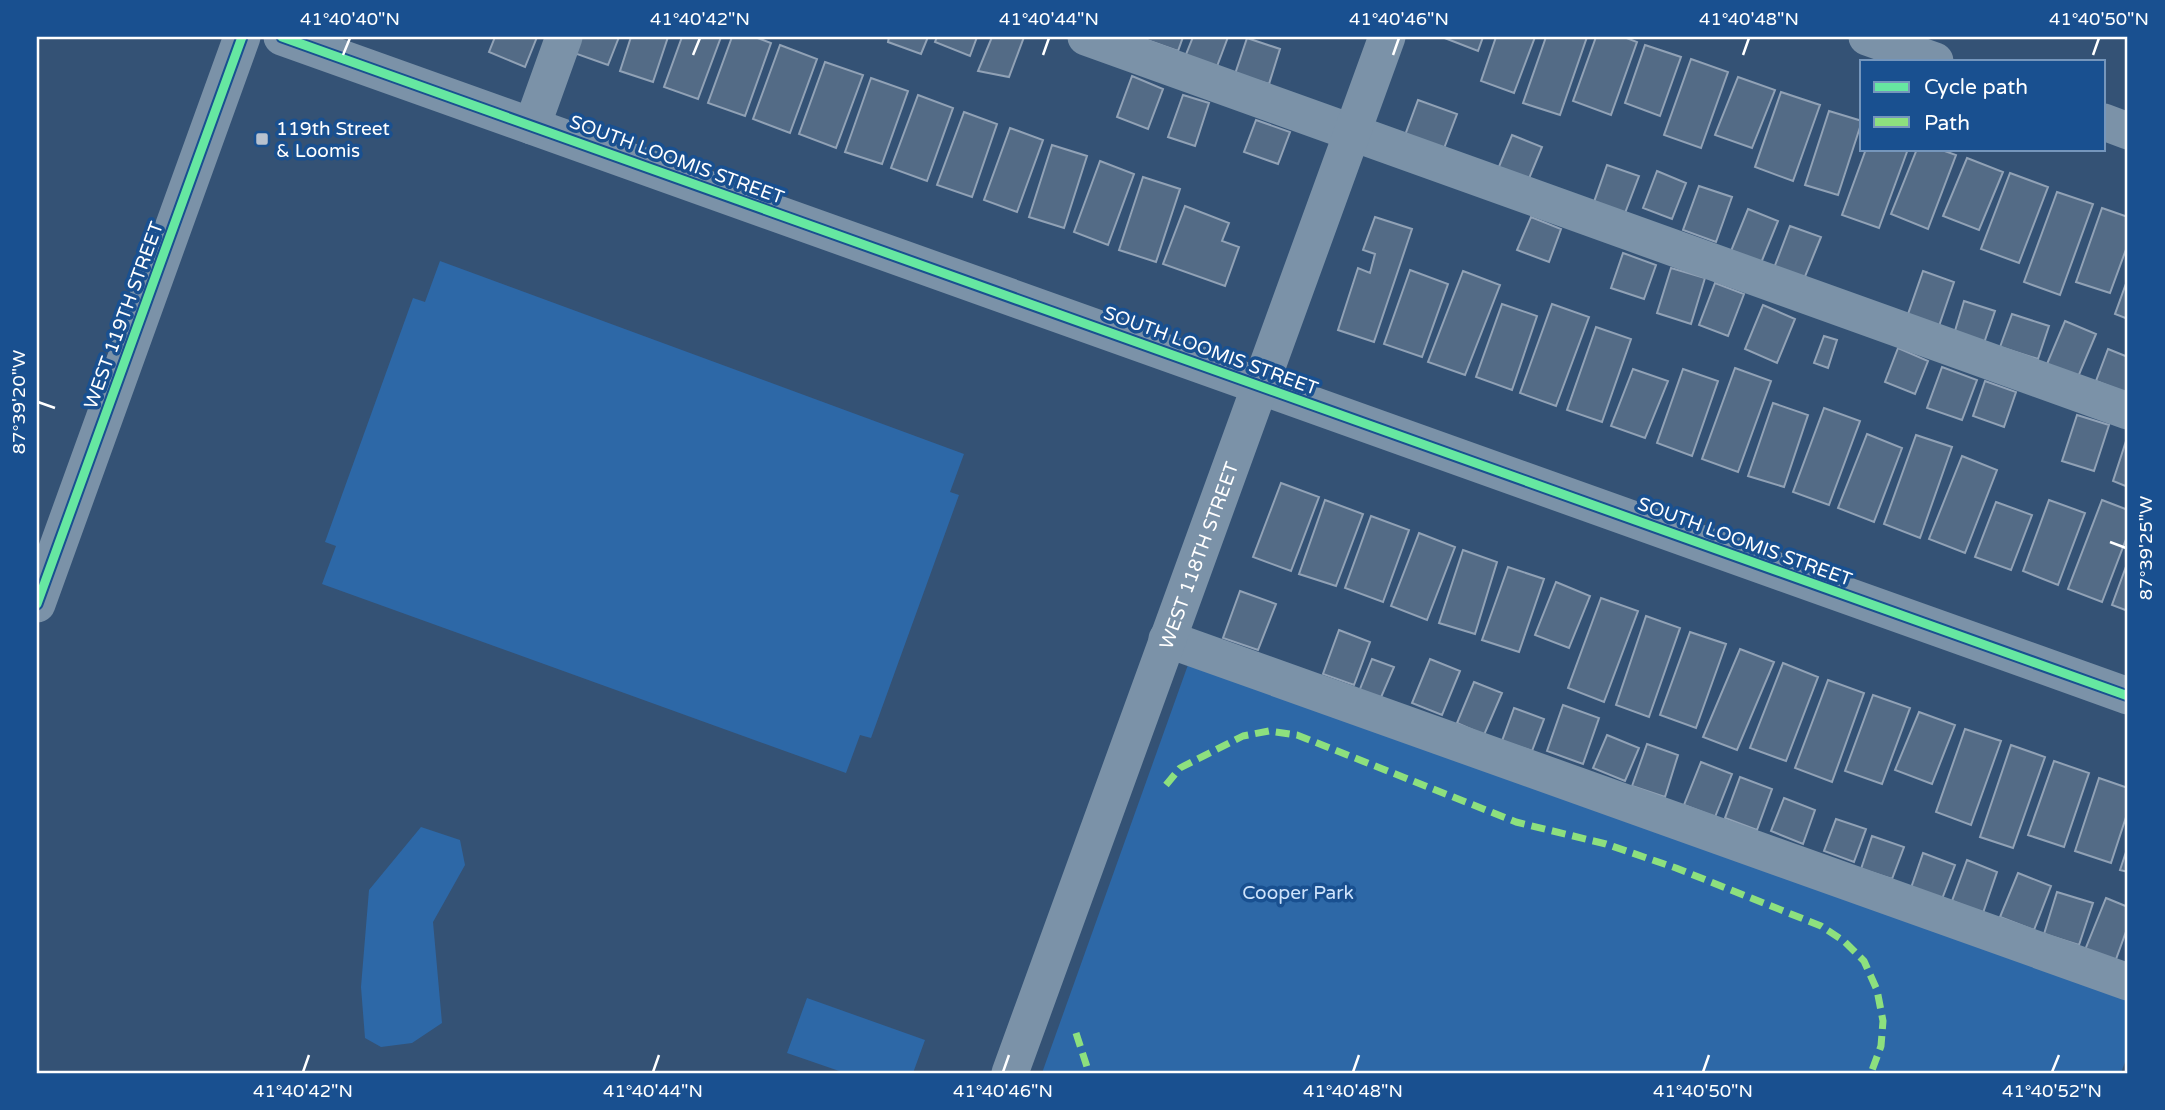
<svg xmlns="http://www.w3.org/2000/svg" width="2165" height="1110" viewBox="0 0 2165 1110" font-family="'Varela Round',sans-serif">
<rect width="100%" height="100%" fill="#345275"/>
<path fill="#2d68a7" d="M440,261L964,454L950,492L959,495L871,738L860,735L846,773L322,584L336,546L325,542L413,298L425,302Z
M1189,662L2128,999V1054L2121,1073H1042Z
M421,827L460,840L465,865L433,922L442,1023L412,1043L381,1047L365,1038L361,987L369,890Z
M807,998L925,1040L913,1073H845L787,1053Z"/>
<path fill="#536b86" stroke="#91a2b6" stroke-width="2" d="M495,37H537L525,67L489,52Z
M580,37H619L608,65L574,53Z
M631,37H668L653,82L620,71Z
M682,37H721L698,99L664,87Z
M732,37H755L771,43L745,116L708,103Z
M889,37H928L921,54L888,42Z
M937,37H977L970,56L935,42Z
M992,37H1024L1009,77L978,71Z
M1145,37H1183L1178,51L1144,39Z
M1193,37H1228L1216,69L1185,57Z
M1442,37H1483L1478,51Z
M1496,37H1535L1514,93L1481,81Z
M1546,37H1587L1560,115L1523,103Z
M1596,37H1624L1637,42L1611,115L1573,101Z
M1247,38L1280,49L1269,84L1235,74Z
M780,45L817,59L790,133L753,119Z
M1645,45L1681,57L1660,116L1625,103Z
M1691,59L1728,72L1701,148L1664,135Z
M825,62L863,75L836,148L799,134Z
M1132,76L1163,89L1148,129L1117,117Z
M1738,77L1775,90L1752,148L1715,135Z
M871,78L908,91L882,164L845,152Z
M1781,92L1820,105L1793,181L1755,167Z
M918,95L953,108L927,181L891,168Z
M1183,95L1209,103L1195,146L1168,137Z
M1418,100L1457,114L1443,151L1404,138Z
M1829,111L1862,121L1838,195L1805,185Z
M964,112L997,124L972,197L937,185Z
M1256,120L1290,132L1278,164L1244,152Z
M1010,128L1043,140L1017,212L984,200Z
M1512,135L1542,147L1528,181L1498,169Z
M1052,145L1087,156L1064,228L1029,217Z
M1866,149H1908L1879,228L1842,215Z
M1917,149H1939L1956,155L1928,229L1891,214Z
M1967,158L2003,172L1979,230L1943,216Z
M1100,161L1134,174L1108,245L1074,232Z
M1607,165L1639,176L1625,213L1594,202Z
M1657,171L1686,183L1672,219L1643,208Z
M2010,173L2048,187L2019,263L1981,249Z
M1143,177L1180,189L1156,262L1119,250Z
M1699,186L1732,197L1716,242L1683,230Z
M2057,192L2093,204L2060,295L2024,282Z
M1185,206L1229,223L1222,241L1239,247L1225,286L1163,264Z
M2102,208L2128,217V244L2110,293L2076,282Z
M1748,209L1778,221L1761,263L1731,251Z
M1375,217L1412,229L1374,342L1338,330L1358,268L1370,273L1375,254L1363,250Z
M1531,217L1561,229L1549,262L1517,250Z
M1790,226L1821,237L1804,279L1774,268Z
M1623,253L1656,265L1644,299L1611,288Z
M1671,268L1705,278L1691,324L1657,313Z
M1410,270L1448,284L1422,357L1384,344Z
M1463,271L1500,285L1465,375L1428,362Z
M1923,271L1954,282L1938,329L1907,317Z
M2128,278V319L2115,314Z
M1715,283L1744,294L1728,336L1699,325Z
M1964,301L1995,311L1984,343L1954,334Z
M1502,304L1537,316L1512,390L1476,377Z
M1552,304L1589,317L1556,406L1520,393Z
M1763,305L1795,319L1777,363L1745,349Z
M2012,314L2049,326L2038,359L2000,347Z
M2065,321L2096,334L2078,377L2047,364Z
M1596,327L1631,339L1602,422L1567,410Z
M1824,336L1837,340L1828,368L1814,363Z
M1898,348L1928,361L1915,394L1885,382Z
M2108,349L2128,357V388L2126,393L2096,381Z
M1942,367L1977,380L1962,420L1927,408Z
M1735,368L1771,381L1738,472L1702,459Z
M1633,369L1668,381L1645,438L1611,426Z
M1683,369L1718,381L1692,456L1657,443Z
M1985,381L2016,392L2004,427L1973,416Z
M1773,403L1808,415L1784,487L1748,476Z
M1824,408L1860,421L1829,505L1793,492Z
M2077,415L2109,425L2094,471L2062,461Z
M1867,434L1902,448L1874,522L1838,508Z
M1916,435L1952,447L1920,538L1884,524Z
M2127,438H2128V487L2113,481Z
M1962,456L1997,470L1965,553L1929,539Z
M1281,483L1319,497L1291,571L1253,557Z
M1325,500L1363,514L1336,586L1299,574Z
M2049,500L2085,513L2058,585L2023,571Z
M2102,500L2128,510V534L2102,602L2068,589Z
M1996,502L2032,515L2011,570L1975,557Z
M1371,516L1409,530L1383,602L1345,588Z
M1419,533L1455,547L1427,620L1391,606Z
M1463,550L1497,562L1475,634L1439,623Z
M2128,561V611L2112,605Z
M1508,567L1544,579L1519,652L1482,640Z
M1556,582L1590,596L1569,648L1535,635Z
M1240,591L1276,604L1258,650L1223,638Z
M1601,598L1638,611L1604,702L1568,688Z
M1646,616L1680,628L1649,717L1616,705Z
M1339,630L1370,642L1354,685L1323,674Z
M1690,632L1726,644L1696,728L1660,715Z
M1740,649L1774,662L1737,750L1703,737Z
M1372,659L1394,667L1379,702L1358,694Z
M1430,659L1460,671L1442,715L1412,703Z
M1783,663L1818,677L1786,761L1750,748Z
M1828,680L1864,693L1832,782L1795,768Z
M1474,682L1502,693L1484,735L1457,723Z
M1873,695L1910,708L1882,784L1845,771Z
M1563,705L1599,718L1583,764L1547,751Z
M1514,708L1544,719L1532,751L1502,741Z
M1919,712L1955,725L1932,784L1895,770Z
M1965,729L2001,741L1971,825L1936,812Z
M1607,735L1639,748L1625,781L1593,768Z
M1647,744L1678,755L1665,797L1632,786Z
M2011,745L2045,757L2013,848L1980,837Z
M2054,761L2089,773L2064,847L2028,835Z
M1701,762L1732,774L1715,817L1684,805Z
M1740,777L1772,789L1757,830L1725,818Z
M2099,778L2128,788V811L2111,863L2075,851Z
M1784,798L1815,810L1803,844L1771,831Z
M1836,819L1866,829L1854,862L1824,851Z
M1872,836L1904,847L1892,879L1861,869Z
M2128,846V872L2120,870Z
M1923,853L1955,865L1942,899L1911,888Z
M1967,860L1997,872L1983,913L1952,901Z
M2018,873L2051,886L2034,930L2000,917Z
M2057,892L2093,903L2079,945L2044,934Z
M2106,898L2128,907V926L2115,962L2085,950Z"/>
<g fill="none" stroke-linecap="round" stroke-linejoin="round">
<g stroke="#7b92a8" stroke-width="37">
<path d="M282,37L2128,696"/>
<path d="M1086,37L2128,411"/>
<path d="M1867,37L1935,61"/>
<path d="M2104,122L2128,131"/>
<path d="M532,126L564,37"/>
<path d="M37,604L242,37"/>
<path d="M1167,639L2128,982"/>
<path id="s1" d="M1010,1073L1387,37"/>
</g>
<path stroke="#8de07e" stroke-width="7" stroke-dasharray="14 7" stroke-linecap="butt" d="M1166,785L1180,768L1243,736L1269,731L1297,735L1516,822L1606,844L1676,868L1821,926L1844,941L1864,961L1877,990L1883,1021L1881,1046L1871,1073
M1076,1033L1089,1073"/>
<defs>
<path id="cycleway" d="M282,37L2128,696
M37,604L242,37"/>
</defs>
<use href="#cycleway" stroke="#195090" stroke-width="13"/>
<use href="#cycleway" stroke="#66e7a1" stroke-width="9"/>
</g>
<path fill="none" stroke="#fff" stroke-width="2.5" d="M343,55L350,38M693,55L700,38M1043,55L1049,38M1393,55L1399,38M1743,55L1749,38M2093,55L2099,38M38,402L55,408M2110,542L2126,548M303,1072L309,1055M653,1072L659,1055M1003,1072L1009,1055M1353,1072L1359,1055M1703,1072L1709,1055M2052,1072L2059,1055"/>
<rect fill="#b8c2cf" stroke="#195090" stroke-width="2.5" x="255" y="132" width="14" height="14" rx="3.5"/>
<g text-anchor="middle" stroke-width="7" stroke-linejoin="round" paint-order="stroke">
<g font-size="19" fill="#fff" stroke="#195090" text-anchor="start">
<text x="276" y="135">119th Street<tspan x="276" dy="22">&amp; Loomis</tspan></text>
</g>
<g font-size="19" fill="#fff" stroke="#195090">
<text transform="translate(677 159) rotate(20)" y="7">SOUTH LOOMIS STREET</text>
<text transform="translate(123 315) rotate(-70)" y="7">WEST 119TH STREET</text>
<text transform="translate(1211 350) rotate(20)" y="7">SOUTH LOOMIS STREET</text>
<text transform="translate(1745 541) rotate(20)" y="7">SOUTH LOOMIS STREET</text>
<text dy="7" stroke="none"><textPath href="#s1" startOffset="551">WEST 118TH STREET</textPath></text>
</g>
<g font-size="19" fill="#cee3fb" stroke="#195090">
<text x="1298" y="899">Cooper Park</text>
</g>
</g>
<rect width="2165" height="1110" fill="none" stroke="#195090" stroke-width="77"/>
<rect x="1860" y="60" width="245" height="91" fill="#195090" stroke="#7596bc" stroke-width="2"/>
<rect x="1874" y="82" width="35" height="10" fill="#66e7a1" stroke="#7596bc" stroke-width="2"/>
<text x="1924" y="94" font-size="21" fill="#ffffff">Cycle path</text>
<rect x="1874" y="117" width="35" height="10" fill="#8de07e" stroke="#7596bc" stroke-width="2"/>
<text x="1924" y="130" font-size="21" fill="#ffffff">Path</text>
<rect x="38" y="38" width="2088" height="1034" fill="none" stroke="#fff" stroke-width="2.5"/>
<g font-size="18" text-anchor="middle" fill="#fff">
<text x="350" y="25">41°40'40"N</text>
<text x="700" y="25">41°40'42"N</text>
<text x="1049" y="25">41°40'44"N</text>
<text x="1399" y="25">41°40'46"N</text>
<text x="1749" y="25">41°40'48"N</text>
<text x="2099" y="25">41°40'50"N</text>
<text transform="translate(19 402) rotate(-90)" y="6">87°39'20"W</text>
<text transform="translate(2146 548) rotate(-90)" y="6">87°39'25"W</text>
<text x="303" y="1097">41°40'42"N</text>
<text x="653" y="1097">41°40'44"N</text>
<text x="1003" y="1097">41°40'46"N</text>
<text x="1353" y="1097">41°40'48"N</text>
<text x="1703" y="1097">41°40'50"N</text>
<text x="2052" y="1097">41°40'52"N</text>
</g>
</svg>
